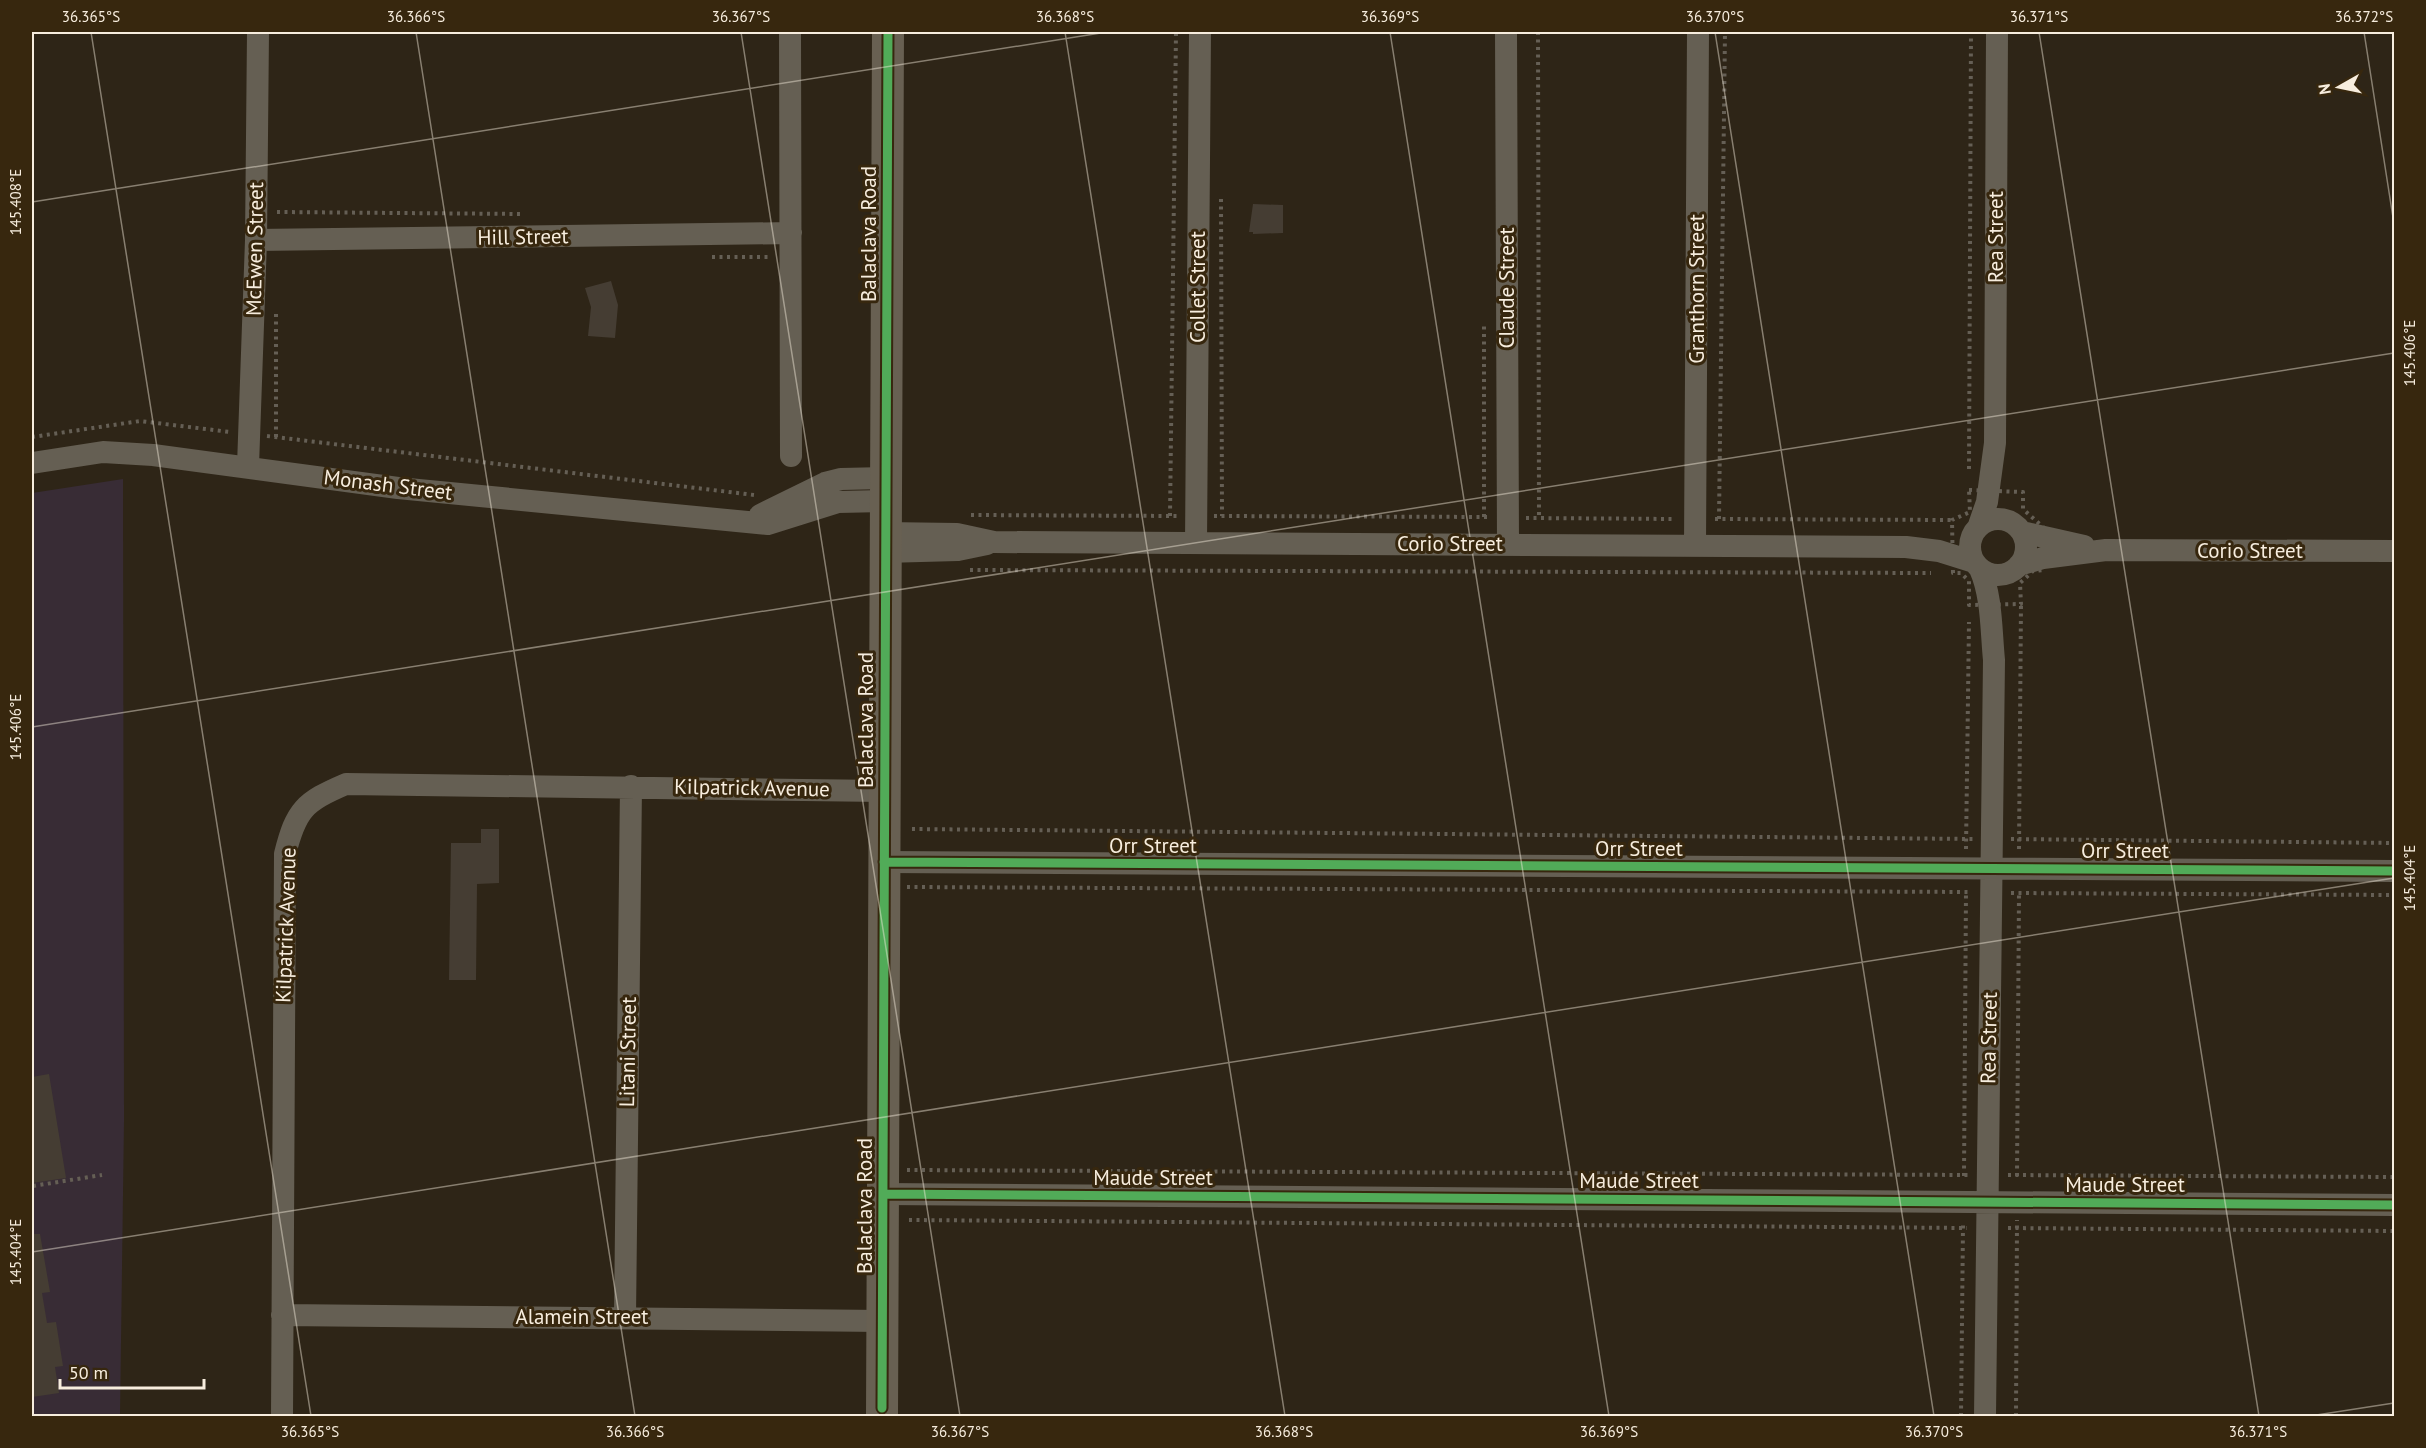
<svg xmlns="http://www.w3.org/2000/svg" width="2426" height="1448" viewBox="0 0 2426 1448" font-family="'PT Sans',sans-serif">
<rect width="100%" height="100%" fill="#2e2517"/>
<path fill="#382c35" d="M123,479L124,1120L120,1416H32V493Z"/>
<path fill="#453d33" d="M1253,204L1283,205V233L1253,234V232H1249Z
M611,281L618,305L615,338L588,336L591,307L585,288Z
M481,829H499V883L477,884L476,980H449L451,843H481Z
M49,1074L66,1178L32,1183V1077Z
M32,1234H40L50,1292L42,1293L47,1323L56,1322L63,1366L55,1367L59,1393L32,1397Z"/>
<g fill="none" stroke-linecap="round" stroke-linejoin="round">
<path stroke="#655f55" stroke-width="4" stroke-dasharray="3 4.5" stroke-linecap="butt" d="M1538,32L1539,518
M1221,199L1222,516
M277,212L522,214
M712,257H771
M267,436L754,495
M32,437L140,421L230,432
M276,437V312
M1969,469L1971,32
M1969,490L2023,492V509L2043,527V570L2033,571L2020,583L2021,604L1969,605V581L1961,573H1953L1952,520L1970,512Z
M971,515L1177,516
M1170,516L1176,32
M1214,516L1489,517
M1484,517V323
M1526,518L1675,519
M1715,519L1952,520
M1719,519L1725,32
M970,570L1931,573
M912,829L1974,839
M2011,839L2394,843
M1966,849L1969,622
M2019,849L2021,604
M907,887L1971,892
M2011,893L2394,895
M907,1170L1970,1175
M2008,1175L2394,1177
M1964,1176L1966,892
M2017,1176L2019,893
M33,1186L102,1175
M909,1220L1967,1228
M2008,1228L2394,1231
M1961,1416L1963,1225
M2016,1416L2017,1220"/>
<path stroke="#655f53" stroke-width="22" d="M790,32L791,456
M1506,32L1508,545
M256,240L791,233
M32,463L103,452L153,455L398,488L768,524L838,502L884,501
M248,466L256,240L258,32
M760,515L825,483L841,479L885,478
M1970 547a28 28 0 1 1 56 0a28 28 0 1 1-56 0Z
M1979,525L1987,502L1995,443L1997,32
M2022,532L2084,546
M884,533L957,534L994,542L1906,547L1939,551L1974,562
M1196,543L1200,32
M1695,546L1698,32
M884,552L958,550L987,544
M2019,565L2043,558L2106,550L2394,551
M1980,569C1992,596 1991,630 1994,660L1985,1416
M884,862L2394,871
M883,1194L2394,1205
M282,1315L882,1321
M625,1317L631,786
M282,1416L285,854C296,810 304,802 346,784L884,791"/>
<path stroke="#686052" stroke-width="32" d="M882,1416L888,32"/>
<defs>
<path id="cycleway" d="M884,862L2394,871
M883,1194L2394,1205
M882,1408L888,32"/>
</defs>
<use href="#cycleway" stroke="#37270e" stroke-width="13"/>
<use href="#cycleway" stroke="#51ab58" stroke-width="9"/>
</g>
<path fill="none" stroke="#f7edde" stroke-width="1.5" stroke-opacity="0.45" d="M91,32L311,1416M416,32L635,1416M741,32L960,1416M1065,32L1285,1416M1390,32L1609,1416M1715,32L1934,1416M2039,32L2259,1416M2364,32L2394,224M32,202L1107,32M32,727L2394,353M32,1252L2394,878M2310,1416L2394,1403"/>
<g text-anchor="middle" stroke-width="6" stroke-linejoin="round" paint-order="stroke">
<g font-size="21" fill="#f7edde" stroke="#37270e">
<text transform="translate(869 234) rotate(-90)" y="7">Balaclava Road</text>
<text transform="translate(523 237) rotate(-1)" y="7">Hill Street</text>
<text transform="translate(1996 237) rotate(-90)" y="7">Rea Street</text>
<text transform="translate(255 249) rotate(-89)" y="7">McEwen Street</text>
<text transform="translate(1198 287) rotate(-90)" y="7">Collet Street</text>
<text transform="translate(1507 288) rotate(-90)" y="7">Claude Street</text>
<text transform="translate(1697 289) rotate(-90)" y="7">Granthorn Street</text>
<text transform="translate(388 485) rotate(7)" y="7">Monash Street</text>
<text x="1450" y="551">Corio Street</text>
<text x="2250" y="558">Corio Street</text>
<text transform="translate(866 720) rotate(-90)" y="7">Balaclava Road</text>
<text transform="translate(752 788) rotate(1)" y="7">Kilpatrick Avenue</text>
<text x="1153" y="853">Orr Street</text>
<text x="1639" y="856">Orr Street</text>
<text x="2125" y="858">Orr Street</text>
<text transform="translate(286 925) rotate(-88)" y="7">Kilpatrick Avenue</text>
<text transform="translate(1989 1038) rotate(-89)" y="7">Rea Street</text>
<text transform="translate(628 1052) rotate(-89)" y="7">Litani Street</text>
<text x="1153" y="1185">Maude Street</text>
<text x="1639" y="1188">Maude Street</text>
<text x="2125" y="1192">Maude Street</text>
<text transform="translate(865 1206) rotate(-90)" y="7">Balaclava Road</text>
<text x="582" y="1324">Alamein Street</text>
</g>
</g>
<rect width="2426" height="1448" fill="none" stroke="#37270e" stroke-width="66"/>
<g transform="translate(2339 87) rotate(261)" stroke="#37270e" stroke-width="4.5" paint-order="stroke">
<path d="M0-4.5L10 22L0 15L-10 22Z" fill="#f7edde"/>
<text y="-9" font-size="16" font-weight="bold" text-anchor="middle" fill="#f7edde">N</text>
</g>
<path d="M60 1379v9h144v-9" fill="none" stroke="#f7edde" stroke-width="3"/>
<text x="69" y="1379" font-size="18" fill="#f7edde" stroke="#37270e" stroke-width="4.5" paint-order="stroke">50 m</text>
<rect x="33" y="33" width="2360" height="1382" fill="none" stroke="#f7edde" stroke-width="2"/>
<g font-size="15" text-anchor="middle" fill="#f7edde">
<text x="91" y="22">36.365°S</text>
<text x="416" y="22">36.366°S</text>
<text x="741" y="22">36.367°S</text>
<text x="1065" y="22">36.368°S</text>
<text x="1390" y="22">36.369°S</text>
<text x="1715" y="22">36.370°S</text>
<text x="2039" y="22">36.371°S</text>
<text x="2364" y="22">36.372°S</text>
<text transform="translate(16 202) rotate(-90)" y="5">145.408°E</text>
<text transform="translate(2410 353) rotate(-90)" y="5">145.406°E</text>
<text transform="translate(16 727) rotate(-90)" y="5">145.406°E</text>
<text transform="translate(2410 878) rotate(-90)" y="5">145.404°E</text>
<text transform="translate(16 1252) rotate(-90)" y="5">145.404°E</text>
<text x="310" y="1437">36.365°S</text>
<text x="635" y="1437">36.366°S</text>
<text x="960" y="1437">36.367°S</text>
<text x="1284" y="1437">36.368°S</text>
<text x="1609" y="1437">36.369°S</text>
<text x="1934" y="1437">36.370°S</text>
<text x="2258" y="1437">36.371°S</text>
</g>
</svg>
